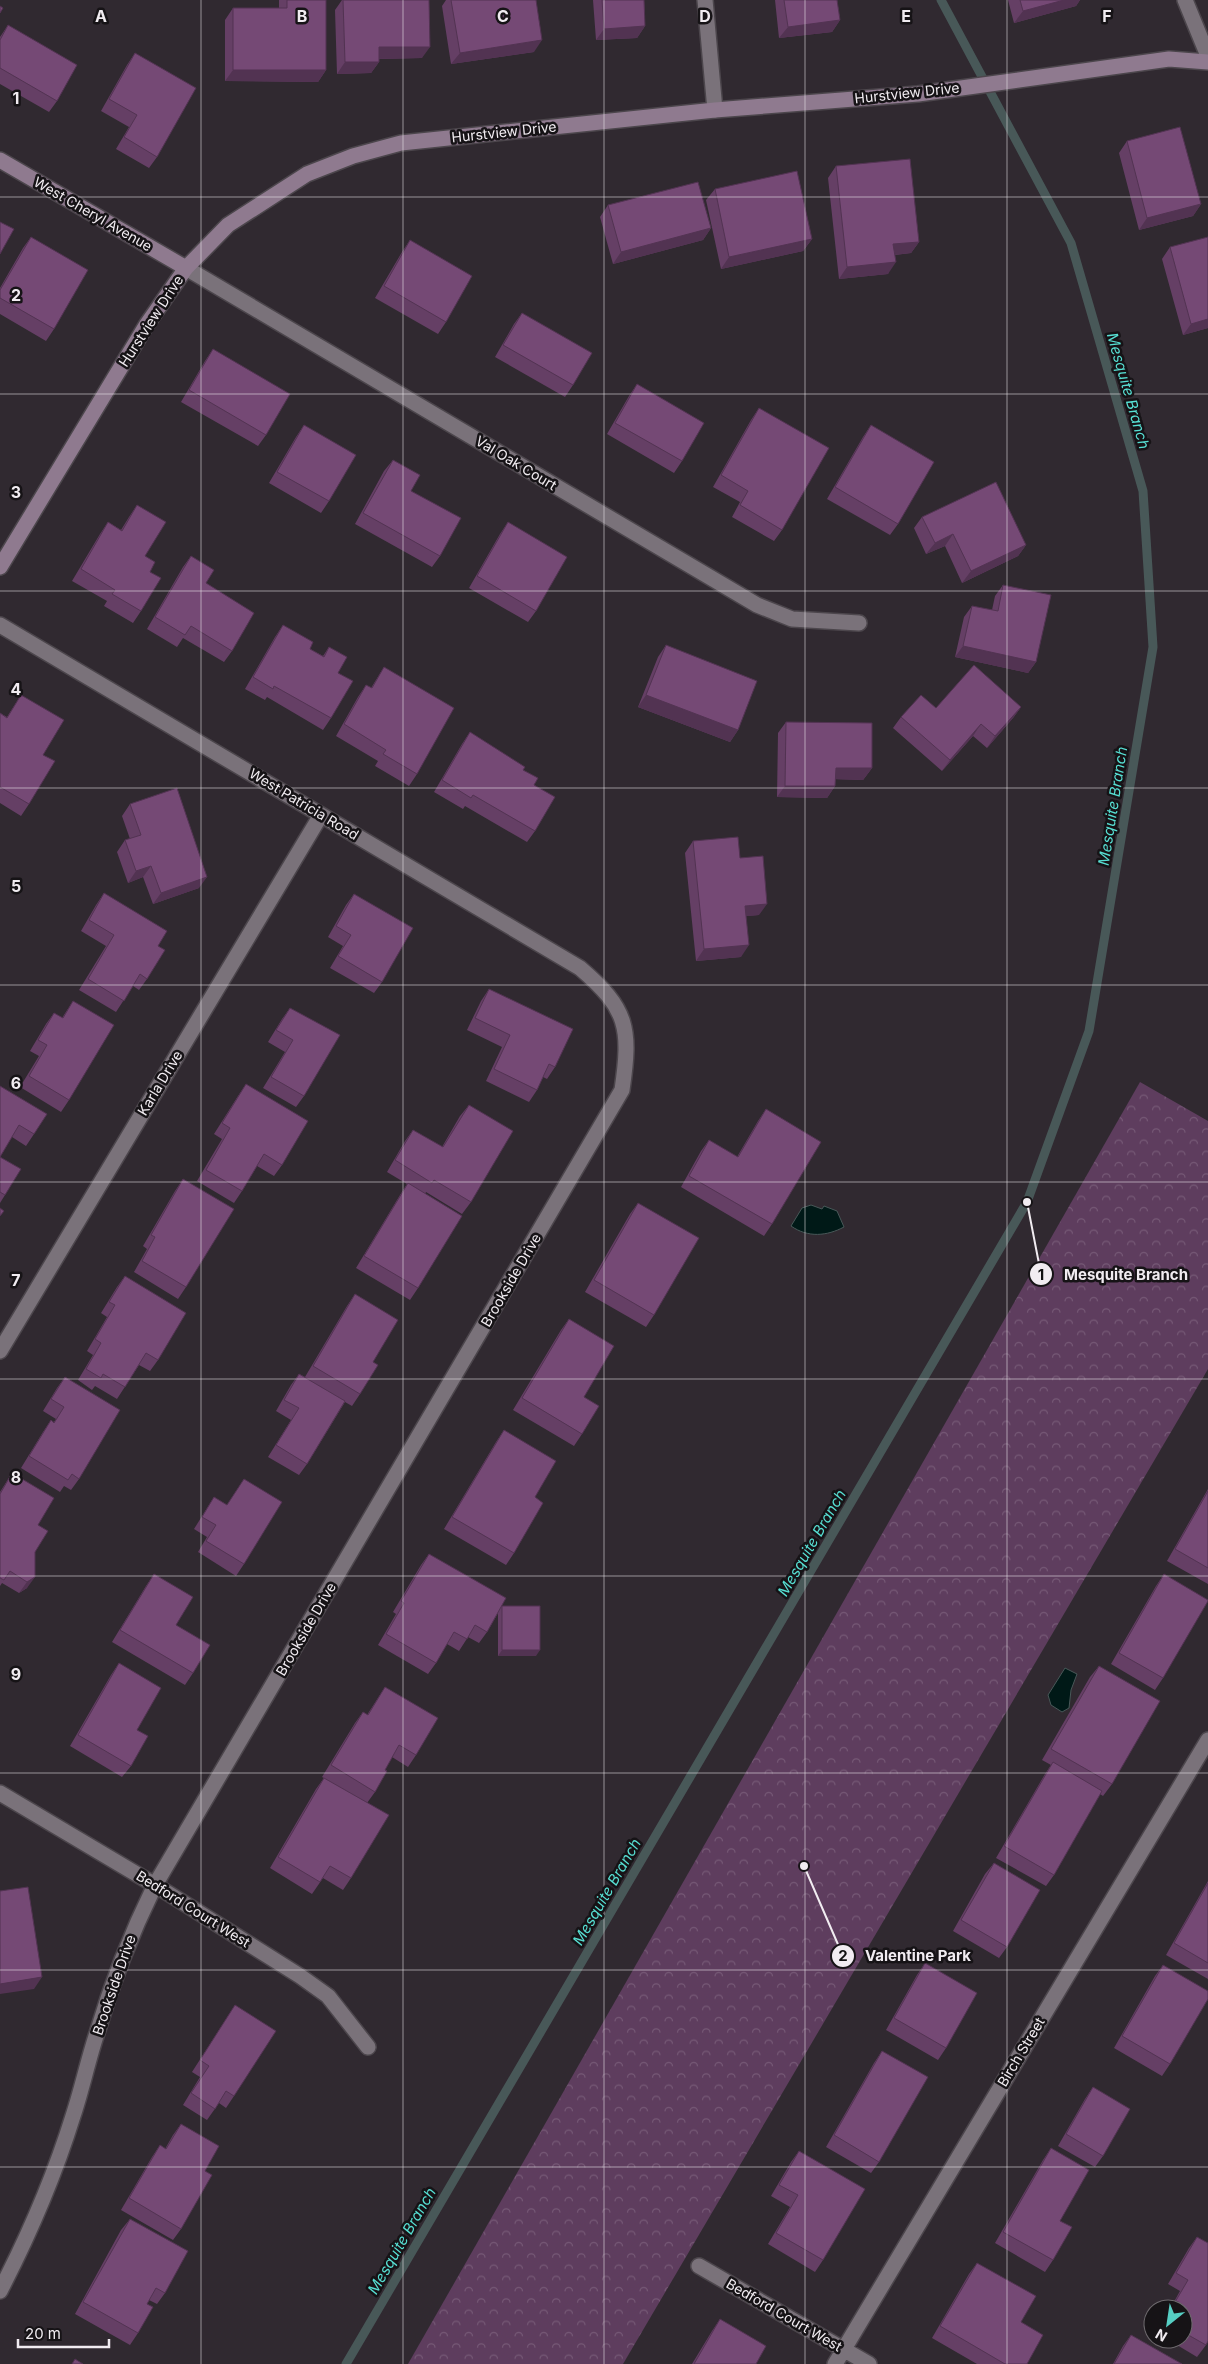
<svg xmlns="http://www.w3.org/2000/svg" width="1208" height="2364" viewBox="0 0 1208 2364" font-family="Inter,sans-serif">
<defs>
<pattern id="park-crowns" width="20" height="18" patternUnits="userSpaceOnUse" patternTransform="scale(1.25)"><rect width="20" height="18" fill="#5e3d5e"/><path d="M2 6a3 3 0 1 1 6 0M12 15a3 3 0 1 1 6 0" fill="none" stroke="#765976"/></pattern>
</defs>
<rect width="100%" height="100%" fill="#302930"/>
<path fill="url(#park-crowns)" d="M1140,1082L1208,1121V1369L623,2364H408Z"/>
<path fill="#001917" stroke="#485858" d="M811,1205L822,1209L824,1206L837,1211L844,1227C827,1236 808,1238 791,1226L802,1208Z
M1065,1668L1077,1674L1071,1690L1069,1708L1062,1712L1051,1705L1048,1695Z"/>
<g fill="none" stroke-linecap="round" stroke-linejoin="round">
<path stroke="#485858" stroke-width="9" d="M346,2364L1027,1202L1089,1031L1153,647L1143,491L1071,243L941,0"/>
<defs>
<path id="street" d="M705,0L715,110
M1185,0L1208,56
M186,268L757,605L792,619L859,623
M0,625L580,968C628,1009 631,1028 622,1090L155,1885C132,1932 112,1982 97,2033C88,2060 82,2089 73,2116C54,2177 29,2235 0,2291
M0,1351L321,815
M0,1793L155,1885L300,1976L328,1996L368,2047
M699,2266L869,2364
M835,2364L1208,1740"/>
<path id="secondary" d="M0,160L186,268
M0,567L147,324L186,268L228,225L307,174L353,156L401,143L715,110L918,94L1169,59L1208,62"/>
</defs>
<use href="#street" stroke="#4c464c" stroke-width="18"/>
<use href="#secondary" stroke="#4c464c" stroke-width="18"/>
<use href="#street" stroke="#7a727a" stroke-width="15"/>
<use href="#secondary" stroke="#8f7a8f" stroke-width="15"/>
</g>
<path fill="#653f65" d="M279,0H326V70L318,82L225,81V20L233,8H279Z
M342,0H429L422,58L379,59V62L371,73L337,74L335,10Z
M446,0H536L534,52L451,64L442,6Z
M593,0H644L645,26L637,38L596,40Z
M775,0H837L840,20L832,32L779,38Z
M1008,0H1080L1076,6L1014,23Z
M8,25L57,101L49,112L0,84V37Z
M135,53L157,157L149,168L116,149L129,127L101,111L127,65Z
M1127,141L1201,204L1193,216L1139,230L1119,153Z
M836,166L919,242L911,253L895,255L888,274L839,279L828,178Z
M715,189L812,239L803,251L721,269L706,200Z
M608,205L711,228L703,240L613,264L600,217Z
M31,237L54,329L46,341L0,314V288L23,248Z
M410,240L446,322L438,334L375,298L402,252Z
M1170,247L1208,328L1183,335L1162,259Z
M522,313L573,385L565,397L495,357L514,324Z
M213,349L266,435L258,446L181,402L205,361Z
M637,384L682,461L674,473L607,434L629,396Z
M759,408L782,530L774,541L732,517L740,502L713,487L751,420Z
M304,425L329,501L321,513L269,483L296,437Z
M871,425L898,524L890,535L827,499L863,437Z
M393,460L411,491L440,556L432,567L355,524L384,471Z
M137,505L145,556L150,572L141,611L133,623L104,606L107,601L72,581L100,534L108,522L121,530L129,517Z
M922,517L1026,545L1018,556L962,583L945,546L926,554L914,528Z
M508,522L536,611L528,622L469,588L500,534Z
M191,556L232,651L224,662L183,638L177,647L147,629L183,567Z
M1003,585L1036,662L1028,673L955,657L964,617L972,606L992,610L995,596Z
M283,625L310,649L323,656L329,647L331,718L323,730L267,697L265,700L245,689L275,637Z
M666,645L738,730L730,742L638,707L658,657Z
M384,667L417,774L409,786L375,766L378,761L336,736L358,697L366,685L371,688Z
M21,695L43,755L29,804L21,816L0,803V713L7,717Z
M1021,707L1013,718L987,748L973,736L942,771L893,728L901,717L936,708Z
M786,722L872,768L863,780L835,779V786L827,798L777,797L778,733Z
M470,732L523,770L535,831L527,842L465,806L463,809L434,792L462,744Z
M130,804L199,888L153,904L143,877L128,883L117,852L125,840L130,839L122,816Z
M693,841L740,858L759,915L746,916L741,957L696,961L685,853Z
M104,893L158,946L147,979L139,990L133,986L116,1012L79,990L106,946L81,931L96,905Z
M354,894L382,982L374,993L330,968L343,946L328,937L346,905Z
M489,989L555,1067L547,1079L543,1077L537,1090L529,1102L486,1081L502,1047L467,1030L481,1001Z
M73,1001L69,1100L61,1112L20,1087L39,1056L30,1051L46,1024L54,1013L62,1018Z
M290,1008L304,1096L296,1107L263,1088L285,1052L268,1042L282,1019Z
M246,1084L282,1165L274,1176L257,1166L242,1191L234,1203L197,1181L222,1139L214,1134L238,1096Z
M0,1086L34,1134L26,1146L12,1137L0,1157L5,1195L0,1203Z
M469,1105L471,1202L462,1214L426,1192L425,1194L418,1288L410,1300L356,1268L400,1195L407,1184L387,1172L405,1141L413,1130L442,1147L460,1116Z
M766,1109L772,1224L764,1236L681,1187L701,1151L709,1140L737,1157L758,1121Z
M183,1179L186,1287L178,1299L134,1272L147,1249L143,1246L175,1191Z
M638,1203L654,1315L646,1327L585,1292L630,1214Z
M125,1276L158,1360L150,1371L139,1365L117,1399L95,1386L92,1390L78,1380L93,1355L87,1351L107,1317L101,1313L117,1287Z
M355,1294L373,1362L360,1394L352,1406L345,1402L307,1464L299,1475L268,1457L291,1420L276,1411L291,1385L299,1374L305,1377L347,1306Z
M569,1319L584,1397L582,1434L574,1446L513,1410L561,1330Z
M65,1377L79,1479L71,1490L64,1486L60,1492L21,1468L43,1432L51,1420L54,1422L56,1419L43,1411L57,1388Z
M504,1430L535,1497L514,1553L506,1565L444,1529L496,1442Z
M12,1473L38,1525L35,1552L27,1588L19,1593L2,1583L0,1586V1492Z
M244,1479V1564L236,1576L198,1552L207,1537L194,1529L214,1497L227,1505Z
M1208,1489V1584L1167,1561Z
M429,1554L502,1606L536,1656H498V1613L487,1632L479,1643L468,1637L459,1651L447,1644L436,1663L428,1674L378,1645L396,1614L393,1612L421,1565Z
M154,1574L176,1625L193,1673L185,1685L112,1642L146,1586Z
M1164,1574L1163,1678L1155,1690L1111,1664L1156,1586Z
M119,1663L137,1730L131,1766L122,1777L70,1746L111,1675Z
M1099,1666L1112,1784L1103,1796L1100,1794L1054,1875L1046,1886L996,1858L1045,1774L1051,1765L1042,1760L1090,1677Z
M385,1687L416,1755L408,1767L392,1757L385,1770L375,1792L367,1803L351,1878L343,1890L323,1878L312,1894L270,1868L316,1789L324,1778L322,1777L355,1723L363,1712L367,1715Z
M994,1863L1007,1947L999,1958L953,1931L985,1874Z
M1208,1881V1979L1166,1955Z
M925,1963L946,2048L938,2060L886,2030L917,1975Z
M1163,1965L1170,2064L1162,2076L1114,2048L1155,1976Z
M235,2005L234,2096L226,2108L219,2103L207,2120L183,2105L200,2077L192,2072Z
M882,2051L879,2162L871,2173L826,2147L874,2063Z
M1093,2087L1103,2156L1095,2167L1058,2146L1085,2099Z
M181,2124L205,2171L181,2229L173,2240L121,2210L152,2157L160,2145L165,2149L173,2135Z
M1051,2148L1060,2221L1053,2260L1045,2272L995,2243L1043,2160Z
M799,2151L823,2260L815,2272L768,2244L790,2207L771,2196L791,2162Z
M130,2219L165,2293L157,2304L149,2300L147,2304L138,2333L130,2345L75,2314L121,2230Z
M1197,2237L1206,2345L1197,2357L1167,2339H1183V2309H1170L1180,2291L1168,2284L1189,2248Z
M977,2263L1027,2364H977L932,2338L969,2274Z
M720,2319L756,2364H692L712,2331Z
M1131,2335L1182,2364H1113L1123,2346Z"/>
<path fill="#523352" d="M1064,0H1080L1076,6L1014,23L1023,11Z
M840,20L832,32L779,38L788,27Z
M645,26L637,38L596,40L604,29Z
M542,40L534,52L451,64L460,53Z
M379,47H430L422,58L371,59Z
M345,62H379L371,73L337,74Z
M233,70H326L318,82L225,81Z
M1201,204L1193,216L1139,230L1147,218Z
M711,228L703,240L613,264L621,252Z
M812,239L803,251L721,269L729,257Z
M919,242L911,253L885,256L893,244Z
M896,262L888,274L839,279L847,267Z
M1208,319V328L1183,335L1191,324Z
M953,534L945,546L926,554L935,543Z
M1026,545L1018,556L962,583L971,571Z
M963,646L1036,662L1028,673L955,657Z
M646,695L738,730L730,742L638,707Z
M1021,707L1013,718L987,748L995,736Z
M981,724L973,736L942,771L950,760Z
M836,768H872L863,780L827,779Z
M785,786H835L827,798L777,797Z
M151,866L143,877L128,883L136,871Z
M207,877L199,888L153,904L161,893Z
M767,904L759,915L737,917L745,906Z
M749,945L741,957L696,961L704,949Z
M35,1577L27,1588L19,1593L27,1582Z
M502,1650H540L536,1656H498Z
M42,1977L34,1989L0,1994V1984Z"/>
<path fill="#754975" stroke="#523352" d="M287,0H326V70H233V8H287Z
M343,0H429L430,47H379V62H345Z
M451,0H536L542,40L460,53Z
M602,0H644L645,26L604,29Z
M784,0H837L840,20L788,27Z
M1020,0H1064L1023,11Z
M0,6L3,8L0,13Z
M8,25L77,65L57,101L0,68V40Z
M135,53L196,88L157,157L124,137L137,115L109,99Z
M1180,127L1201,204L1147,218L1127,141Z
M910,159L919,242L893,244L896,262L847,267L836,166Z
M797,171L812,239L729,257L715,189Z
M698,182L711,228L621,252L608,205Z
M0,222L14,229L0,254Z
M31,237L88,270L54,329L0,298V290Z
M1208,237V319L1191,324L1170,247Z
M410,240L472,276L446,322L384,286Z
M522,313L592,353L573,385L503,345Z
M213,349L290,394L266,435L189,390Z
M637,384L704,423L682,461L615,423Z
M759,408L829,448L782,530L740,505L748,491L721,475Z
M304,425L356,455L329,501L277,472Z
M871,425L934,462L898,524L835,487Z
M393,460L420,475L411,491L461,518L440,556L363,513Z
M996,482L1026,545L971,571L953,534L935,543L922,517Z
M137,505L166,522L145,556L155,562L150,572L161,578L141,611L112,594L115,590L81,569L108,522L122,531Z
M508,522L567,557L536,611L477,576Z
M191,556L214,570L206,583L254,613L232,651L191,626L185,635L155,617Z
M1003,585L1051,595L1036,662L963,646L972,606L998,611Z
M283,625L313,642L310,649L324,657L329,647L347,657L338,673L353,681L331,718L274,686L273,689L253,677Z
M666,645L757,681L738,730L646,695Z
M974,665L1021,707L995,736L981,724L950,760L901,717L921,695L936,708Z
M384,667L454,708L417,774L383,754L386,750L344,724L366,685L372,688Z
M21,695L64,720L43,755L55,761L29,804L0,787V713L7,718Z
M786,722L872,723V768H836L835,786H785Z
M470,732L525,767L523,770L538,778L534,785L555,797L535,831L473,795L471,798L442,780Z
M177,788L207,877L161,893L151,866L136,871L125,840L141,835L130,804Z
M738,837L740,858L763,856L767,904L745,906L749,945L704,949L693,841Z
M104,893L167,931L158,946L165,950L147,979L140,974L124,1001L88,979L114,935L89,920Z
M354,894L413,928L382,982L338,956L351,935L336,926Z
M489,989L573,1029L555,1067L549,1064L537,1090L494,1069L510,1035L475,1018Z
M73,1001L114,1025L69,1100L29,1076L47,1045L38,1040L54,1013L63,1018Z
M290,1008L340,1035L304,1096L271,1077L293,1040L276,1030Z
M246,1084L308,1121L282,1165L264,1154L242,1191L206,1170L230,1128L222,1123Z
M0,1086L47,1114L34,1134L19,1125L0,1157L21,1169L5,1195L0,1192Z
M469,1105L513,1131L471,1202L434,1180L432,1183L395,1160L413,1130L443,1147Z
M766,1109L821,1142L772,1224L689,1176L709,1140L738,1157Z
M183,1179L234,1209L186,1287L142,1261L155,1237L151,1235Z
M408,1183L462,1216L418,1288L364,1256Z
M638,1203L699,1238L654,1315L594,1280Z
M0,1208L4,1211L0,1216Z
M125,1276L186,1313L158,1360L146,1353L125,1387L103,1374L101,1378L86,1369L101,1343L95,1339L115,1305L109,1302Z
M355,1294L398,1320L373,1362L378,1365L360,1394L313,1366Z
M569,1319L614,1346L584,1397L599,1406L582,1434L522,1398Z
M299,1374L345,1401L307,1464L276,1445L299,1408L284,1400Z
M65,1377L120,1410L79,1479L72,1474L68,1480L29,1456L51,1420L54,1423L64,1407L51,1399Z
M504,1430L556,1461L535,1497L543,1503L514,1553L452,1517Z
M12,1473L54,1498L38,1525L48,1531L35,1552V1577L27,1582L10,1571L4,1580L0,1578V1494Z
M244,1479L282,1502L244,1564L206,1541L216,1525L202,1517L214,1497L227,1505Z
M1208,1491V1568L1175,1549Z
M429,1554L506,1598L487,1632L475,1625L467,1639L454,1632L436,1663L386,1634L404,1603L401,1601Z
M154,1574L193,1597L176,1625L210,1645L193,1673L120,1630Z
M1164,1574L1208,1600V1601L1163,1678L1119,1653Z
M502,1606H540V1650H502Z
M119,1663L161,1688L137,1730L148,1736L131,1766L78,1735Z
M1099,1666L1160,1701L1112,1784L1051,1749Z
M385,1687L438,1718L416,1755L399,1745L385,1770L387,1771L375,1792L331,1765L363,1712L368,1715Z
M1053,1762L1102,1791L1054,1875L1004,1846Z
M324,1778L389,1815L351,1878L330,1866L320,1882L278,1857Z
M994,1863L1040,1890L1007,1947L961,1920Z
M1208,1883V1963L1174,1943Z
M28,1887L42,1977L0,1984V1891Z
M925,1963L977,1993L946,2048L894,2018Z
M1163,1965L1208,1991V1999L1170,2064L1122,2036Z
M235,2005L276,2031L234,2096L226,2091L215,2109L191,2093L209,2066L200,2060Z
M882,2051L928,2077L879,2162L834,2135Z
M1093,2087L1130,2109L1103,2156L1066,2134Z
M181,2124L219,2146L205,2171L212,2175L181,2229L129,2198L160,2145L166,2149Z
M1051,2148L1089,2170L1060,2221L1072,2227L1053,2260L1003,2232Z
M799,2151L865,2189L823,2260L776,2233L798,2195L779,2185Z
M130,2219L188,2251L165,2293L156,2288L147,2304L153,2307L138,2333L83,2302Z
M1197,2237L1208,2243V2341L1206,2345L1183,2332V2309H1171L1188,2280L1176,2273Z
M977,2263L1036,2296L1021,2322L1043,2335L1027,2364H1005L940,2326Z
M720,2319L766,2346L756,2364H694Z
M1131,2335L1182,2364H1114Z
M75,2359L83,2364H72Z"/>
<path fill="none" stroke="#f1ecf1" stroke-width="1" stroke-opacity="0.55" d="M201,0V2364M403,0V2364M604,0V2364M805,0V2364M1007,0V2364M0,197H1208M0,394H1208M0,591H1208M0,788H1208M0,985H1208M0,1182H1208M0,1379H1208M0,1576H1208M0,1773H1208M0,1970H1208M0,2167H1208"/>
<g text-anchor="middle" stroke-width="5" stroke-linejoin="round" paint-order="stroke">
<g font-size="14" fill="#f1ecf1" stroke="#161316">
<text transform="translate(907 93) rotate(-6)" y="5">Hurstview Drive</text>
<text transform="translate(504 132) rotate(-6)" y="5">Hurstview Drive</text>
<text transform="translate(93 214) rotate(30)" y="5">West Cheryl Avenue</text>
<text transform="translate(151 321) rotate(-57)" y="5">Hurstview Drive</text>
<text transform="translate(516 463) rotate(31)" y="5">Val Oak Court</text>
<text transform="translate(304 804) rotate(31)" y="5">West Patricia Road</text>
<text transform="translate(160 1083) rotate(-59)" y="5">Karla Drive</text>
<text transform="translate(511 1280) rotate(-60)" y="5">Brookside Drive</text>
<text transform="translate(306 1629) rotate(-60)" y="5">Brookside Drive</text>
<text transform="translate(193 1909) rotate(32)" y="5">Bedford Court West</text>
<text transform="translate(114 1985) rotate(-71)" y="5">Brookside Drive</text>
<text transform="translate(1021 2052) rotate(-59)" y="5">Birch Street</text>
<text transform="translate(784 2315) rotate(30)" y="5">Bedford Court West</text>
</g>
<g font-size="15" font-style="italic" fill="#57dfd3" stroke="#161316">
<text transform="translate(1128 391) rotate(74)" y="5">Mesquite Branch</text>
<text transform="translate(1113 806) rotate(-81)" y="5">Mesquite Branch</text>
<text transform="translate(812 1543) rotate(-60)" y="5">Mesquite Branch</text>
<text transform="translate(607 1892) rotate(-60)" y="5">Mesquite Branch</text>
<text transform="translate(402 2241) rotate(-60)" y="5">Mesquite Branch</text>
</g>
</g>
<g font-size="16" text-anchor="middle" font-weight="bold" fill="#f1ecf1" stroke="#161316" stroke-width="5" stroke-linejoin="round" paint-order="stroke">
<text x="101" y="22">A</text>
<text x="302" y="22">B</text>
<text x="503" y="22">C</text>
<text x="705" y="22">D</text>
<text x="906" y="22">E</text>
<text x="1107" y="22">F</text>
<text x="16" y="104">1</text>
<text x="16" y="301">2</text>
<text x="16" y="498">3</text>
<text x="16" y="695">4</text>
<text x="16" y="892">5</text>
<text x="16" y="1089">6</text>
<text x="16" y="1286">7</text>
<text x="16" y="1483">8</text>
<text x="16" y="1680">9</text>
</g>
<path fill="none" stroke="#f1ecf1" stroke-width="2" d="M1027 1202L1041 1274M804 1866L843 1956"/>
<g fill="#f1ecf1" stroke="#161316" stroke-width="2">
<circle cx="1027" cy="1202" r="5"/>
<circle cx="804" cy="1866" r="5"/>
<circle cx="1041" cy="1274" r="12"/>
<circle cx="843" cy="1956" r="12"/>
</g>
<g font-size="15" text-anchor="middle" font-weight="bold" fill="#111">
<text x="1041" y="1280">1</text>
<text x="843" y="1961">2</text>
</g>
<g font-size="15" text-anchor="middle" font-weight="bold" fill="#f1ecf1" stroke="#161316" stroke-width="5" stroke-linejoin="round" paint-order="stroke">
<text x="1126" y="1280">Mesquite Branch</text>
<text x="918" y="1961">Valentine Park</text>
</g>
<g transform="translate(1168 2324) rotate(210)"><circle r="24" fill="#161316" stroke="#6e6a6e"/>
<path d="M0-4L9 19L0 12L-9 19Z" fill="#56cec3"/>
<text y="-8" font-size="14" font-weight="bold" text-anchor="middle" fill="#f1ecf1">N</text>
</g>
<path d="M18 2339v8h91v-8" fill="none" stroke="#f1ecf1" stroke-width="2.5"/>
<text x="25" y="2339" font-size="15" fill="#f1ecf1" stroke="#161316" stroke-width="4" paint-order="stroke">20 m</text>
</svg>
